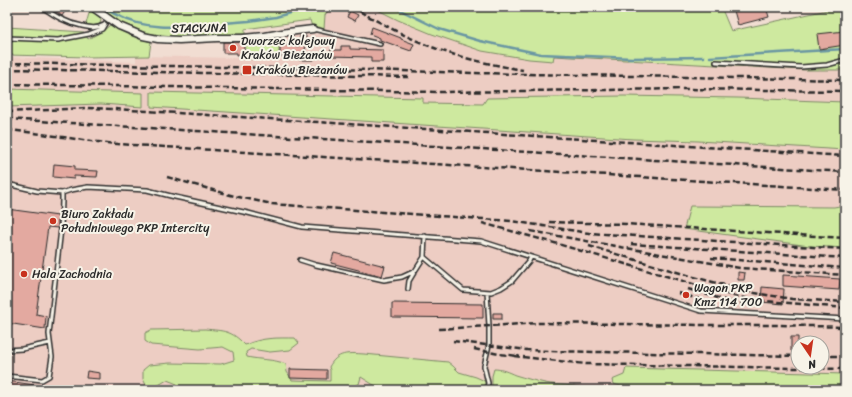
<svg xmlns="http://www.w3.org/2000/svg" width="852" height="397" viewBox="0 0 852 397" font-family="Sriracha,sans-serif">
<rect width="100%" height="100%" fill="#f1ddd2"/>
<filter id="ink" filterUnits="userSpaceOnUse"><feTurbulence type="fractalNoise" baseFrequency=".025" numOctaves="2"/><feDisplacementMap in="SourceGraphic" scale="8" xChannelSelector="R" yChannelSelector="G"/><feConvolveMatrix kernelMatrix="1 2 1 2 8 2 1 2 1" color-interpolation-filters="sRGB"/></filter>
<g filter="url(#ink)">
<path fill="#edcdc3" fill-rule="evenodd" d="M337,7L344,8L342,7H402L547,55L805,70H845V390H7V57L136,62V56L279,59V36L323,34L325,14L330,8ZM798,343H822V367H798Z"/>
<path fill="#cee99f" stroke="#7c8a65" d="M100,7H344L347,9L337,7L330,8L325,15L324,29L319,27H312L310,20L245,29V34L176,37L146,33L122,24Z
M372,7H721L731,31L841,7H845V70H805L554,56L553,61L529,59L482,51L432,34L398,20Z
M90,10L99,16L101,20L100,24L94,26L86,24Z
M110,25L127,34L151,42L149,56L88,57L7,55V27L84,32L88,39L103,31Z
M279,36V59H245L246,41L266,39Z
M7,89L143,93V107L101,104L7,107Z
M151,92L423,98V103L483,104L487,98L624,96L738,98L845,102V150L698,141L633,139L151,107Z
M845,205V248L810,246L684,229L690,206L834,207Z
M205,329C224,331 231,330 245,345C263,337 277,338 295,338L299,343L290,350L270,352L251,349L246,352L247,357C260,360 274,359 286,364L287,372L292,380L330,381V370L329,367C337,352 348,353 364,354L448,362L453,366L459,372L476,377L485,381V386L482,390H399L377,387L361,377L359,384L346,389L311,386L301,390H176L177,384L167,380L157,386L147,387L143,379V370L149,365L170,363L221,364L234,360L233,352L223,347L200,349L151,345L145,341V333L151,330Z
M626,368L845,374V390H654L621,386L613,384L612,380L624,375Z
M494,369C502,369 508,372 515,375C525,378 535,381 545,383C559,386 573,384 585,389L586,390H492V376Z"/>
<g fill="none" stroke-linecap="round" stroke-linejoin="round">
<path stroke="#6996a3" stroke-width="2.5" d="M104,7C108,10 112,13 117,15C146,31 179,27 211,24
M394,7L439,29L480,41L541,54L632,58L704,57
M224,23L249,21L276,17L310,7
M710,57L845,49"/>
</g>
<path fill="#e3a9a0" stroke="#2b2b2b" d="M49,7H68L62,16Z
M733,7H746L747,9L754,7H766L769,17L738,25Z
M350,11L358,15L355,21L347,17Z
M372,27L401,38V39L414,44L411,51L380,40V38L370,34Z
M845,31V45L819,49L817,34Z
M300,36H306L305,53H314V60H299L300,56H280V45L299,46Z
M223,42H244V55H237V53H223Z
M341,46H350V49L383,50V62H371V57L330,56V50H341Z
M54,164L75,166V170L98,171L97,177L74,176V179L53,177Z
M7,209L58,216V228L48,227L36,314L46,316L45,329L7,323Z
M334,253L385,266L382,276L331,263Z
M738,272L745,273L744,280H738Z
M783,275L840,279L839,290L783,286Z
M762,287L784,289L783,304L761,302Z
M392,303L483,304V318L392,317Z
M493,313H502V319H493Z
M791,337H798V351H791Z
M290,369L327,370V379L290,378Z
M87,371L100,373V379L86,378Z
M7,381L42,386V390H7Z"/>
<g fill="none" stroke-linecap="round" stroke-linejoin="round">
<defs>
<path id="lane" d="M42,7C55,16 66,23 82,26C91,28 96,29 104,25
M313,29L380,44
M7,38L58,40L89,34L102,29L105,24
M716,62L801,67L827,65L845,60
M7,184L37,191L62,193L71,190L88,187L147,190L175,197L248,213L302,227L481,241L701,311L845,319
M424,257L463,290L491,292L501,288L512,281L529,261L531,257
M300,260L316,265L384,280L402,277L415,271L424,257L425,236
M408,289L409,281L415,271
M487,292L489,326V345L484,366L488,383L487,389
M7,350L22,349L50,343
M7,376L42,380L49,376L52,357L49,334L61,229L62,200V193"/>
<path id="street" d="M92,7L119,26L143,36L158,39L179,40L217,38H243L265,36L288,32L313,29"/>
</defs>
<use href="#lane" stroke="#2b2b2b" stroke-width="6"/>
<use href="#street" stroke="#2b2b2b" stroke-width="9"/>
<use href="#lane" stroke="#f7f3e8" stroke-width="3"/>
<use href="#street" stroke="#f7f3e8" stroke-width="6"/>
<path stroke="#2b2b2b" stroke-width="2.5" stroke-dasharray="6 3" stroke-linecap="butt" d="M352,7C384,25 416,43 452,54C475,61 499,66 523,70
M7,63L334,69L473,73L845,80
M7,69L409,77
M7,84L439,92L687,89L845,91
M7,112L87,108L115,109L845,156
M7,119L845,172
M7,130C44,133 81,141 118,144L845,190
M167,177L234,196L272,204L298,206L511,221L589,233L845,249
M549,222L626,224L845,238
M482,223L551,242L734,296L755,300L845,308
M530,231L740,268L845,275
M631,244L845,258
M589,246L694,277L755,293L792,299L845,302
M711,258L845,268
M688,289L728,301L746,304
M678,293L702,300
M439,329L539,323L703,325H777L845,327
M453,341L527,350L550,351L798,356
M474,349L499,354L519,356
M514,356L586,364L845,369
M822,356H845"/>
</g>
</g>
<g fill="#c8321e" stroke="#f7f3e8" stroke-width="1.5">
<circle cx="233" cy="48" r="4"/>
<rect x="242" y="65" width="10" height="10" rx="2"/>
<circle cx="53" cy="221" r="4"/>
<circle cx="24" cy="274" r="4"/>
<circle cx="686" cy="295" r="4"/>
</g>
<g text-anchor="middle" stroke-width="4" stroke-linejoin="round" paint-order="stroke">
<g font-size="12" fill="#2b2b2b" stroke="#f7f3e8">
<text transform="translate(199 28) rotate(-1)" y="4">STACYJNA</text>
</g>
<g font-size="12" fill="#2b2b2b" stroke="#f7f3e8" text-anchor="start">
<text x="241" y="45">Dworzec kolejowy<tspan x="241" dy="14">Kraków Bieżanów</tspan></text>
<text x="256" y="74">Kraków Bieżanów</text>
<text x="61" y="218">Biuro Zakładu<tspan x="61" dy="14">Południowego PKP Intercity</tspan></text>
<text x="32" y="278">Hala Zachodnia</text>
<text x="694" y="292">Wagon PKP<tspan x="694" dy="14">Kmz 114 700</tspan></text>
</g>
</g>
<rect width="852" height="397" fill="none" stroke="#f7f3e8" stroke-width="24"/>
<rect x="12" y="12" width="828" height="373" fill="none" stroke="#2b2b2b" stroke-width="1.5" filter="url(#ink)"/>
<g transform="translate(810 355) rotate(167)"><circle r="19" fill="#f7f3e8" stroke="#a5a39c"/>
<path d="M0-3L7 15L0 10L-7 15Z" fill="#c8321e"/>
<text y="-6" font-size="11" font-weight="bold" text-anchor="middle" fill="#2b2b2b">N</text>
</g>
</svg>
